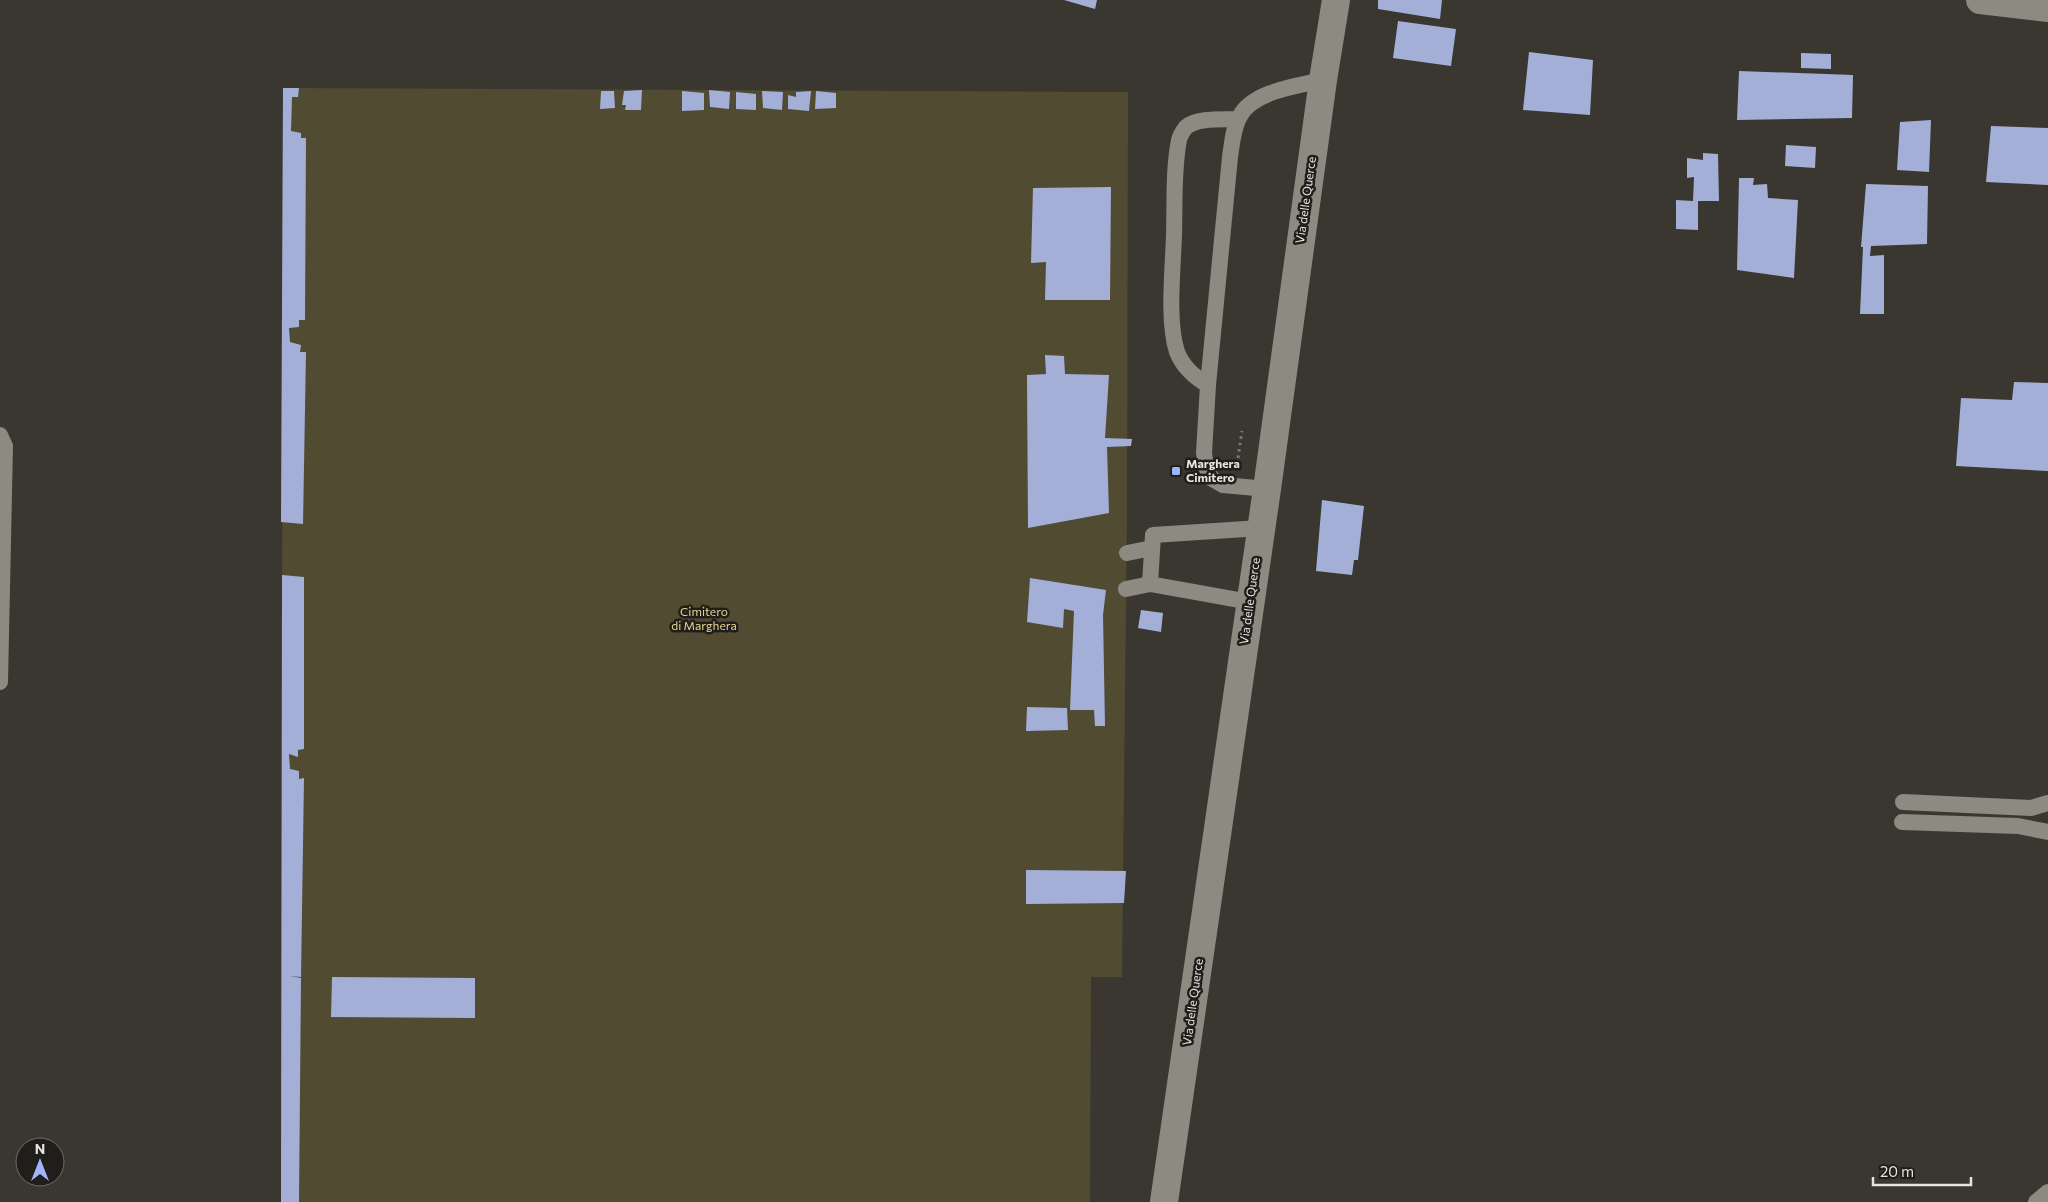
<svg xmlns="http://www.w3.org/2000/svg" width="2048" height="1202" viewBox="0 0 2048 1202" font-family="Commissioner,sans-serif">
<rect width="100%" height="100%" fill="#39372f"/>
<path fill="#514b32" d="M283,88L1128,92L1127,512L1122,977H1091L1090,1202H281Z"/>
<path fill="#a4afd8" d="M1064,0H1097L1095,9Z
M1378,0H1442L1440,19L1378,9Z
M1398,21L1456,29L1451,66L1393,58Z
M1529,52L1593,60L1590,115L1523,110Z
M1801,53L1831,54V69L1801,68Z
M1739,71L1853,75L1852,118L1737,120Z
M283,88H299L298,97H292L291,131L301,133V138H306L305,320H299V327L289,328L290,342L301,345L300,352H306L303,524L281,522Z
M642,90L641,110H625L626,105H622L624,91Z
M709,90L730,92L729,109L710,107Z
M601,91H614L615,108L600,109Z
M682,91L704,93V110L682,111Z
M762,91L783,92L782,110L763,108Z
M811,91L809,111L788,109V95L796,97V92Z
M816,91L836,93V108L815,109Z
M736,92L756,94V110L736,109Z
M1931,120L1929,172L1897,170L1900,122Z
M1991,126L2048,128V185L1986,182Z
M1786,145L1816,147L1815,168L1785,166Z
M1703,153L1718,154L1719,201H1698V230L1676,229V200L1693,201L1694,177L1687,178V158L1703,160Z
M1739,178H1754L1753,185L1767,184L1768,198L1798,200L1794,278L1737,270Z
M1866,184L1928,186L1927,244L1871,246L1870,256L1884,255V314H1860L1863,247H1861Z
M1111,187L1110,300H1045L1046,262L1031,263L1033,188Z
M1045,355L1064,356L1065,374L1109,375L1105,438L1132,439L1131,446L1107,447L1109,513L1028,528L1027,375L1046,374Z
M2014,382L2048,383V471L1956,466L1961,398L2012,400Z
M1322,500L1364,506L1358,560H1354L1352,575L1316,571Z
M282,575L304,577V749L298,750V757L289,754L290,769L299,771V779L304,778L301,977L290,976L301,978L299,1202H281Z
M1030,578L1106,590L1103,615L1105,726H1095L1094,710H1070L1074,611L1064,609L1063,628L1027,622Z
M1141,610L1163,613L1161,632L1138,628Z
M1027,707L1067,708L1068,730L1026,731Z
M1026,870L1126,871L1124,903L1026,904Z
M332,977L475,978V1018L331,1017Z"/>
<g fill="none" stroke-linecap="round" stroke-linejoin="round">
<path stroke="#7d7b74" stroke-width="3" stroke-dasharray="2.5 4" stroke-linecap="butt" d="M1238,458L1242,431"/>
<path stroke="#8c8a81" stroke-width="16" d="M1208,385C1194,377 1183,367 1177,352C1167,321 1173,269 1174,235C1175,204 1173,171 1179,140C1180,135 1183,131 1186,127C1199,117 1223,120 1238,119
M0,435L5,446L0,682
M1267,489L1223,485L1211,478L1206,467L1204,453L1208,385L1230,157C1232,144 1233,128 1240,116C1253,91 1298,86 1323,80
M1127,553L1152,548
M1126,589L1150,584
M1250,602L1150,584L1153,535L1261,528
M1903,802L2031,808L2048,803
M1902,822L2018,826L2048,832
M2036,1202L2048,1192"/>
<path stroke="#8c8a81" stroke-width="28" d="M1980,0L2048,8
M1164,1202L1267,489L1323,80L1336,0"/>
</g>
<rect fill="#a0b3fd" stroke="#1f1e1a" stroke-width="2" x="1171" y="466" width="10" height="10" rx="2.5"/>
<g text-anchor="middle" stroke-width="5" stroke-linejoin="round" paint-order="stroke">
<g font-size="12" fill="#e4e3de" stroke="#1f1e1a">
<text transform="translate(1306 200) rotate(-82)" y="4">Via delle Querce</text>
<text transform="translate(1250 601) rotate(-82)" y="4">Via delle Querce</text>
<text transform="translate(1193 1002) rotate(-82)" y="4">Via delle Querce</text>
</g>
<g font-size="12" font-weight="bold" fill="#e4e3de" stroke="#1f1e1a" text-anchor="start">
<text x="1186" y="468">Marghera<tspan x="1186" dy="14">Cimitero</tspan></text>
</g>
<g font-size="12" fill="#e9d792" stroke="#1f1e1a">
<text x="704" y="616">Cimitero<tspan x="704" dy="14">di Marghera</tspan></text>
</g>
</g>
<g transform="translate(40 1162)"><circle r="24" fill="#1f1e1a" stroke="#6e6d68"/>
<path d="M0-4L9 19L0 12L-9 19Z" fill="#a0b3fd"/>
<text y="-8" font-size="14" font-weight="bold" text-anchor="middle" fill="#e4e3de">N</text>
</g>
<path d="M1873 1177v8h98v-8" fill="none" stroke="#e4e3de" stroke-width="2.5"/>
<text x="1880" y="1177" font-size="15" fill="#e4e3de" stroke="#1f1e1a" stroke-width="4" paint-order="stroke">20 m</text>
</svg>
